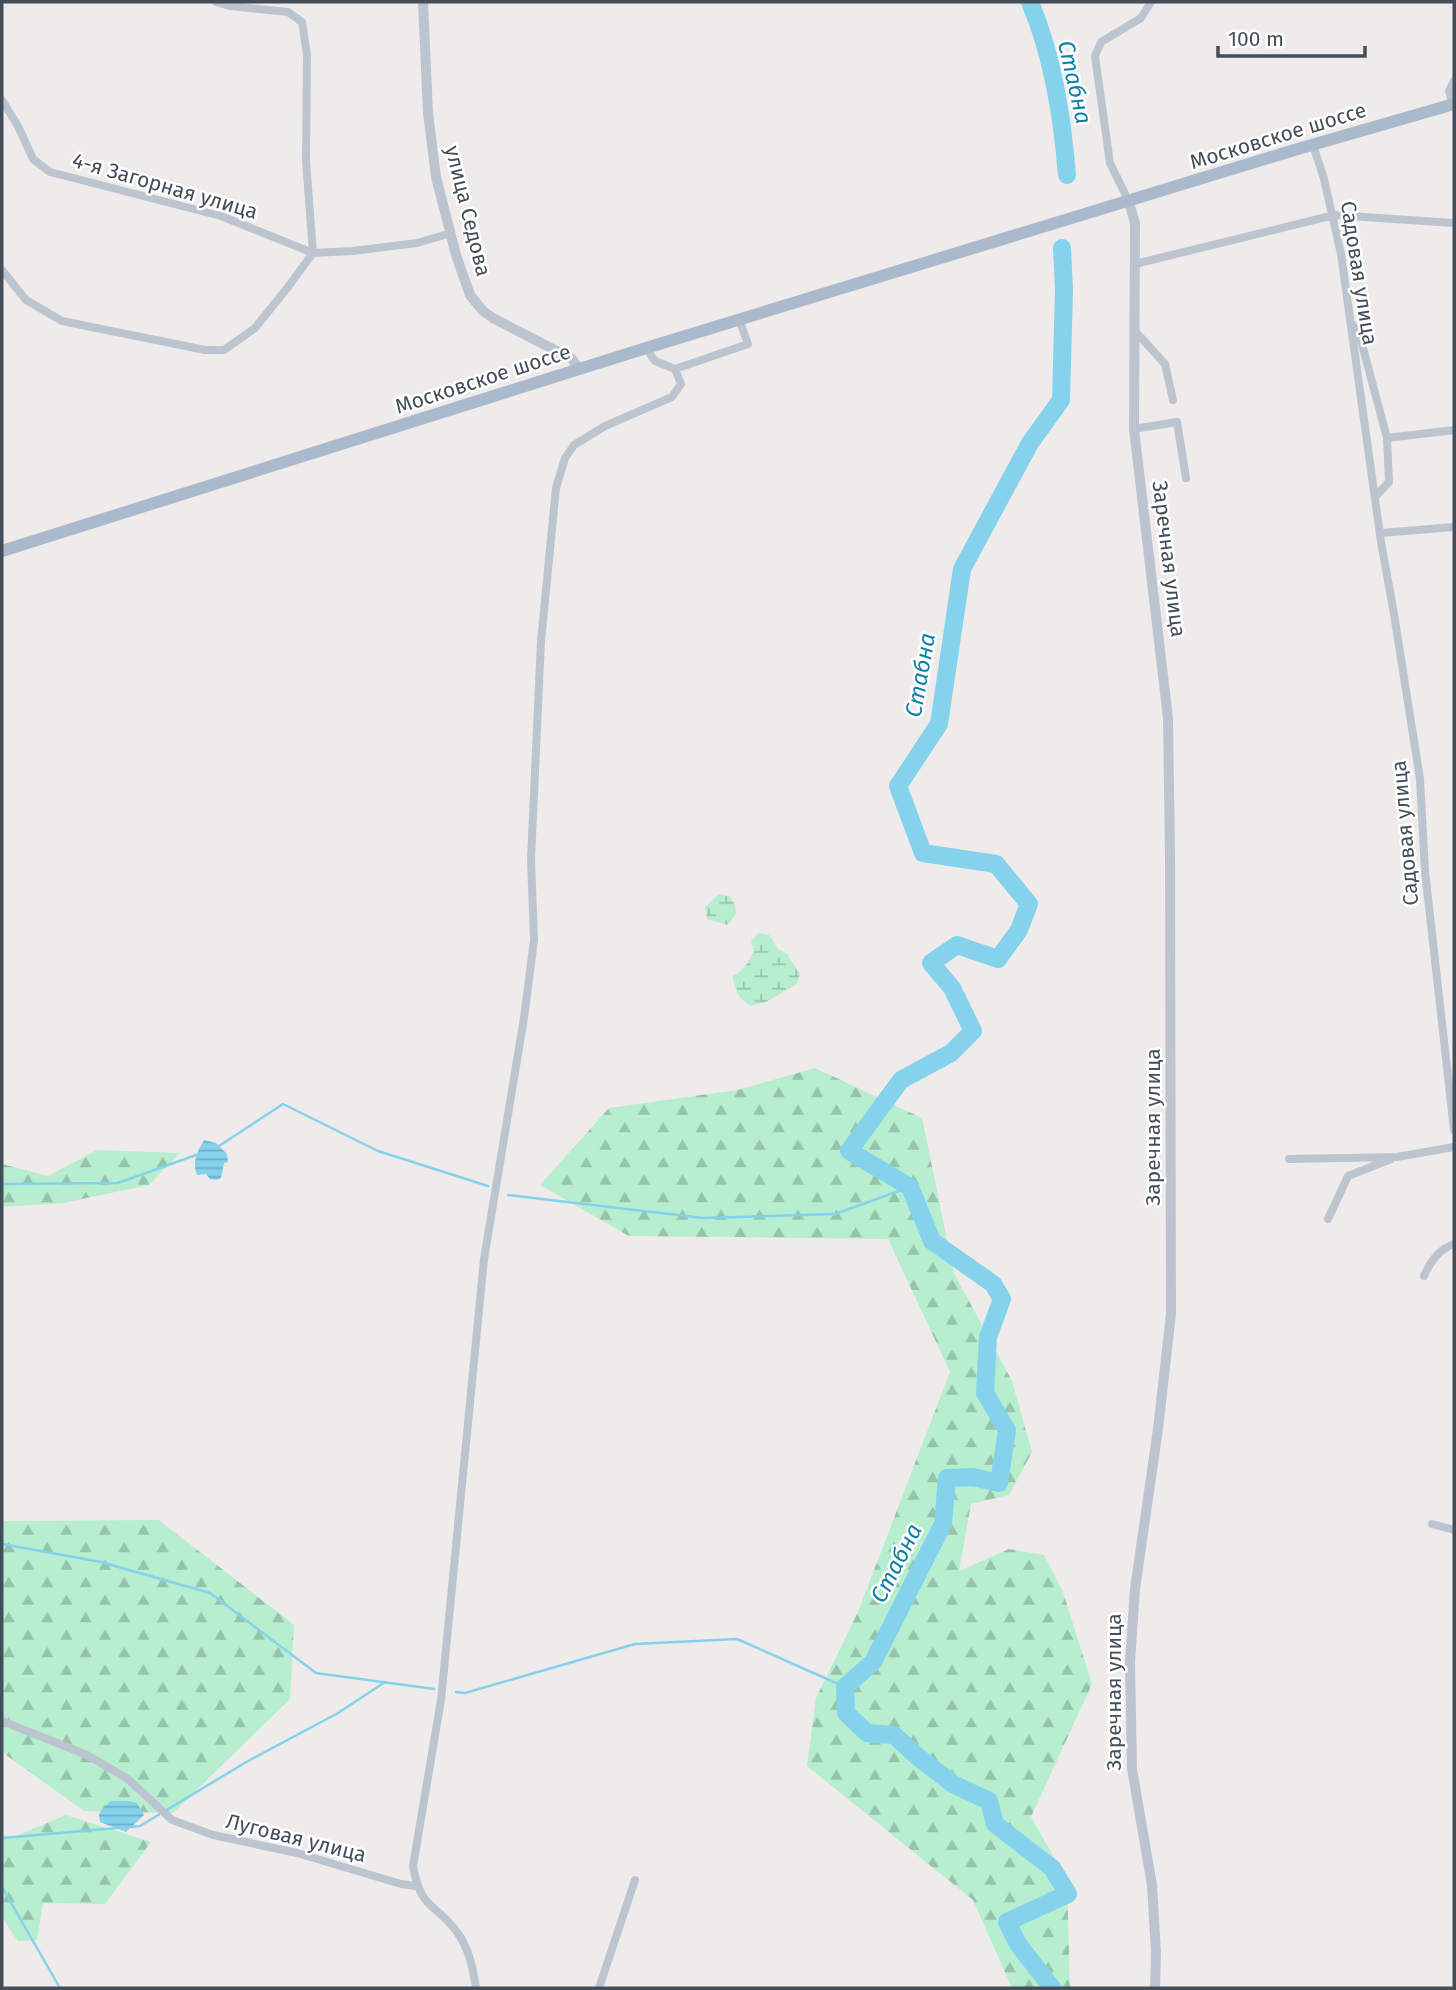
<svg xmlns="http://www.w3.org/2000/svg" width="1456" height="1990" viewBox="0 0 1456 1990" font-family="'Fira Sans',sans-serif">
<defs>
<pattern id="forest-firs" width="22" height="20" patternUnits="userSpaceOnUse" patternTransform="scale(1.75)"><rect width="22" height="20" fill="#b7eecf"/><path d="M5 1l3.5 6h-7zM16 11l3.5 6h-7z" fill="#96c3ab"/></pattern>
<pattern id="wetland-marsh" width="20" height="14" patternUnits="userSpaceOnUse" patternTransform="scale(1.75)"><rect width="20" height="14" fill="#b7eecf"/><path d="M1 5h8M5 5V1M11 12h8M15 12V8" fill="none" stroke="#96c3ab"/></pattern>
<pattern id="water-rules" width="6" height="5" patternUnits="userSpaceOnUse" patternTransform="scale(1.75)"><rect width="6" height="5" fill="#84d2ec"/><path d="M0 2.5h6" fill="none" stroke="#6eadc2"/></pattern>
</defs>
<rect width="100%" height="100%" fill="#efebeb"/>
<path fill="url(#forest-firs)" d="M815,1068L922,1118L954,1273L1012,1381L1032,1452L1009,1495L971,1504L959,1571L1009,1549L1044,1555L1063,1592L1092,1684L1031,1817L1067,1880L1070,1988H1012L973,1900L807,1766L816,1698L858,1612L950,1372L888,1239L629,1236L540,1185L609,1108L737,1090Z
M97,1150L180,1153L149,1185L63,1203L2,1207V1164L48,1176Z
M159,1520L294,1625L290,1699L173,1813L84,1811L2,1752V1521Z
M66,1815L151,1842L105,1904L43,1903L37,1940L18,1941L2,1917V1835L11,1838Z"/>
<path fill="url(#wetland-marsh)" d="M719,894L729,896L735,904L736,914L728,925L707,919L705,907Z
M758,933L769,935L778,949L787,954L800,974L797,984L766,1002L750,1006C738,997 735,991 733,976C744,971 749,961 754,950L751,941Z"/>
<path fill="url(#water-rules)" d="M204,1140L216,1143L227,1154L228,1162L224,1163L221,1178L217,1180L210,1179L206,1174L197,1175C192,1162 197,1152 204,1140Z
M110,1801H129L137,1803L144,1815L126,1832L100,1822L99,1814Z"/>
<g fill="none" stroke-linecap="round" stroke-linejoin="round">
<path stroke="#84d2ec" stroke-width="2.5" d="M219,1146L283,1104L378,1151L488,1186
M2,1184L118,1183L196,1155
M508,1195L703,1218L835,1214L910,1187
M2,1544L101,1562L210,1593L316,1673L434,1689
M456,1692L465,1693L635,1644L737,1639L845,1687
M131,1827L140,1826L248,1761L338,1713L385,1682
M2,1838L117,1828
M2,1887L60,1988"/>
<path stroke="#84d2ec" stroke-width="18" d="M1030,2C1053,57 1062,116 1067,175
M1052,1988L1018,1944L1007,1922L1068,1894L1052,1868L995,1824L989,1801L953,1784L918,1757L894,1735L867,1733L846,1713L845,1687L873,1662L943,1524L947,1478L973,1477L999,1483L1007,1430L985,1393L988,1337L1002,1299L993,1284L932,1241L910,1187L849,1151L901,1080L951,1053L973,1031L952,988L931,963L957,945L998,959L1019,930L1029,904L996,864L923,853L898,786L939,724L962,569L1030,443L1061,400L1064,290L1062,248"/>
<path stroke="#bcc5cf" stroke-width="8" d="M2,100L18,126L33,159L50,172L221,216L313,253L353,251L417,243L451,233
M1453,106L1449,91L1454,81
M1313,145L1324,179L1341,254L1381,542L1394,614L1420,779L1425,871L1454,1130
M1129,202L1110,163L1095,56L1101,42L1141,18L1151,2
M1135,264L1334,215L1454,223
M2,270L26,300L62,321L205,350H224L255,328L288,287L313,253L306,161L307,55L302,22L288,12L230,6L216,2
M1352,324L1359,333L1387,438L1389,482L1375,497
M1135,331L1165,364L1173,400
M646,348L655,361L675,369
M1134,429L1177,422L1186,478
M1387,438L1454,430
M1381,533L1454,527
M1289,1159L1397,1157L1454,1147
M1328,1219L1348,1176L1391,1159
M1424,1276C1430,1262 1439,1249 1454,1244
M1432,1524L1454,1530
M2,1721L87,1755L128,1779L172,1820L213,1835L297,1853L401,1884L416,1886
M476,1988C473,1969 469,1948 457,1932C435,1902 421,1911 413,1866L441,1700L484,1259L524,1018L534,940L531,859L541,641L556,488L565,458L574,445L605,426L672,397L681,384L675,369L748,344L739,319
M599,1988L635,1880"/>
<path stroke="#bcc5cf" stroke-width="10" d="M423,2L428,113L436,177L456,255L470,295L483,311L493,318L572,359L579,369
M1129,202L1135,223L1134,429L1168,718L1170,854L1171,1314L1158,1429L1135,1589L1130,1662L1132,1769L1152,1885L1156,1953L1155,1988"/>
<path stroke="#aabacc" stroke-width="12" d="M2,551L646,348L1291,151L1454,104"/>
</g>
<g text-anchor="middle" stroke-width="5" stroke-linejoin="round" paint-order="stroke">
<g font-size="21" fill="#444e59" stroke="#fff">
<text transform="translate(1278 136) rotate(-17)" y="7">Московское шоссе</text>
<text transform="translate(165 186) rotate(16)" y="7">4-я Загорная улица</text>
<text transform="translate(468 211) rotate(76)" y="7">улица Седова</text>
<text transform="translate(1359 273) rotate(81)" y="7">Садовая улица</text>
<text transform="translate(483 379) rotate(-18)" y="7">Московское шоссе</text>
<text transform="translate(1169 559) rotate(83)" y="7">Заречная улица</text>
<text transform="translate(1405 833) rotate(-95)" y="7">Садовая улица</text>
<text transform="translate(1153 1127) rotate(-90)" y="7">Заречная улица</text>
<text transform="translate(1114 1692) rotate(-90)" y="7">Заречная улица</text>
<text transform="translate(296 1838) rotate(14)" y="7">Луговая улица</text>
</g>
<g font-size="23" font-style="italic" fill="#0a7ea6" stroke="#fff">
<text transform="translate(1075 82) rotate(77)" y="8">Стабна</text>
<text transform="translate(920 675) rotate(-80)" y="8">Стабна</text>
<text transform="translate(896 1563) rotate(-63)" y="8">Стабна</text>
</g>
</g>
<rect width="1456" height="1990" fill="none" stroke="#444e59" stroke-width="7"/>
<path d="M1218 46v10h147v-10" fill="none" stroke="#444e59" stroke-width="3.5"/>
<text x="1228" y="46" font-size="21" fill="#444e59" stroke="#ffffff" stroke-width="5" paint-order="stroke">100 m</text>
</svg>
